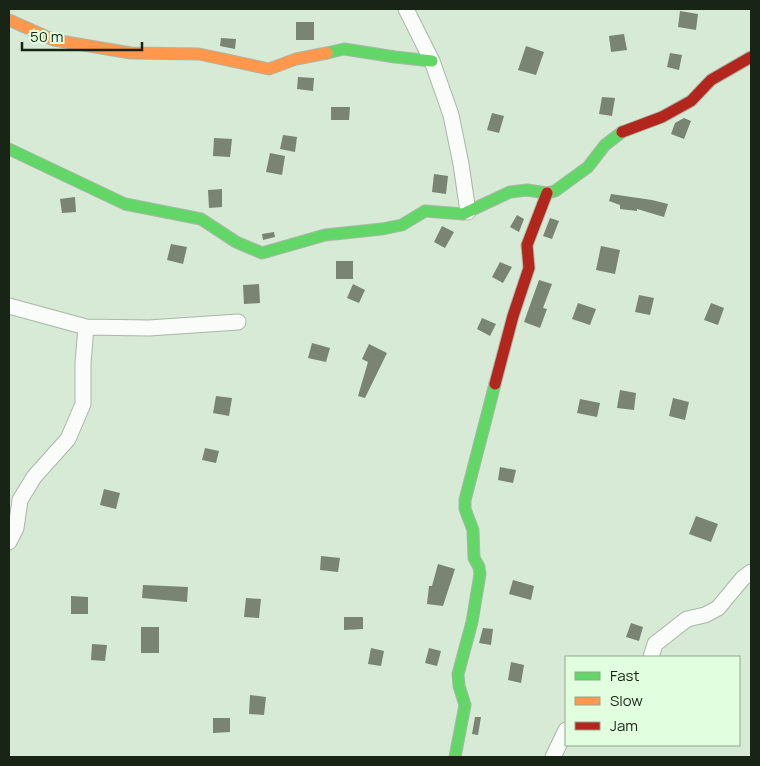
<svg xmlns="http://www.w3.org/2000/svg" width="760" height="766" viewBox="0 0 760 766" font-family="Manrope,sans-serif">
<rect width="100%" height="100%" fill="#d7ead5"/>
<path fill="#798472" d="M680,11L698,14L696,30L678,27Z
M296,22H314V40H296Z
M624,34L627,50L611,52L609,36Z
M221,38L236,39L235,49L220,46Z
M526,46L544,52L536,75L518,70Z
M670,53L682,55L679,70L667,67Z
M298,77L314,78L313,91L297,89Z
M602,97L615,98L612,116L599,114Z
M331,107H350L349,120H331Z
M492,113L504,116L499,133L487,130Z
M684,118L691,121L684,139L671,134L675,123Z
M283,135L297,137L295,152L280,149Z
M214,138L232,139L230,157L213,156Z
M270,153L285,156L282,175L266,172Z
M434,174L448,176L446,194L432,192Z
M222,189V207L209,208L208,190Z
M611,194L652,200L668,204L664,217L637,209V211L620,209V205L609,201Z
M75,197L76,212L62,213L60,199Z
M517,215L524,219L519,232L510,227Z
M550,218L559,221L552,239L543,236Z
M442,226L454,232L445,248L434,242Z
M274,232L275,237L263,240L262,234Z
M171,244L187,247L183,264L167,260Z
M601,246L620,250L615,274L596,270Z
M336,261H353V279H336Z
M500,262L512,267L503,283L492,277Z
M539,280L552,284L543,308L547,309L540,328L524,322Z
M259,284L260,303L244,304L243,285Z
M353,284L365,290L359,303L347,298Z
M639,295L654,298L650,315L635,312Z
M578,303L596,309L590,325L572,319Z
M711,303L724,308L718,325L704,320Z
M482,318L496,324L490,336L477,329Z
M312,343L330,348L326,362L308,358Z
M369,344L387,353L365,398L358,396L368,362L362,359Z
M620,390L636,393L634,410L617,408Z
M216,396L232,398L229,416L213,413Z
M673,398L689,402L685,420L669,416Z
M580,399L600,403L597,417L577,413Z
M205,448L219,451L216,463L202,460Z
M500,467L516,470L513,483L498,480Z
M104,489L120,493L116,509L100,505Z
M696,516L718,524L711,542L689,534Z
M321,556L340,558L338,572L320,570Z
M438,564L455,569L443,606L427,604L429,586H432Z
M513,580L534,586L531,600L509,594Z
M143,585L188,587L187,602L142,598Z
M71,596L88,597V614H71Z
M246,598L261,599L259,618L244,617Z
M344,617H363V629L344,630Z
M631,623L643,627L639,641L626,637Z
M141,627H159V653H141Z
M483,628L493,629L491,645L479,643Z
M92,644L107,645L105,661L91,660Z
M371,648L384,651L381,666L368,664Z
M429,648L441,651L437,666L425,663Z
M511,662L524,665L521,683L508,680Z
M250,695L266,697L264,715L249,714Z
M475,717H481L478,735L472,734Z
M213,718H230V732L213,733Z"/>
<g fill="none" stroke-linecap="round" stroke-linejoin="round">
<defs>
<path id="street" d="M406,9L432,61L451,115L461,164L468,212
M9,306L86,327L149,328L238,322
M9,542L16,528L20,500L34,477L68,439L83,404V363L86,327
M651,657L655,644L687,619L705,615L718,608L743,578L751,572
M553,757L566,730"/>
<path id="fast" d="M327,53L344,49L395,57L432,61
M9,149L125,204L201,219L236,242L262,253L325,235L382,229L402,225L425,211L463,214L510,192L527,190L547,193L555,191L588,167L605,145L622,132
M455,757L465,705L459,686L458,674L472,622L480,574L479,567L474,558L473,530L465,509V500L495,384"/>
<path id="slow" d="M9,20L54,40L131,53L199,54L269,69L296,59L327,53"/>
<path id="jam" d="M622,132L662,117L691,101L711,80L751,57
M495,384L513,316L529,268L527,245L547,193"/>
</defs>
<use href="#street" stroke="#a8b7a7" stroke-width="17"/>
<use href="#fast" stroke="#a8b7a7" stroke-width="13"/>
<use href="#slow" stroke="#a8b7a7" stroke-width="13"/>
<use href="#jam" stroke="#a8b7a7" stroke-width="13"/>
<use href="#street" stroke="#f9fcf9" stroke-width="15"/>
<use href="#fast" stroke="#63d668" stroke-width="11"/>
<use href="#slow" stroke="#ff974d" stroke-width="11"/>
<use href="#jam" stroke="#b3261e" stroke-width="11"/>
</g>
<rect width="760" height="766" fill="none" stroke="#172416" stroke-width="20"/>
<rect x="565" y="656" width="175" height="90" fill="#e1fedf" stroke="#90a78f"/>
<rect x="575" y="672" width="25" height="8" fill="#63d668" stroke="#90a78f"/>
<text x="610" y="681" font-size="15" fill="#172416">Fast</text>
<rect x="575" y="697" width="25" height="8" fill="#ff974d" stroke="#90a78f"/>
<text x="610" y="706" font-size="15" fill="#172416">Slow</text>
<rect x="575" y="722" width="25" height="8" fill="#b3261e" stroke="#90a78f"/>
<text x="610" y="731" font-size="15" fill="#172416">Jam</text>
<path d="M22 42v8h120v-8" fill="none" stroke="#172416" stroke-width="2.5"/>
<text x="30" y="42" font-size="15" fill="#172416" stroke="#e1fedf" stroke-width="4" paint-order="stroke">50 m</text>
</svg>
